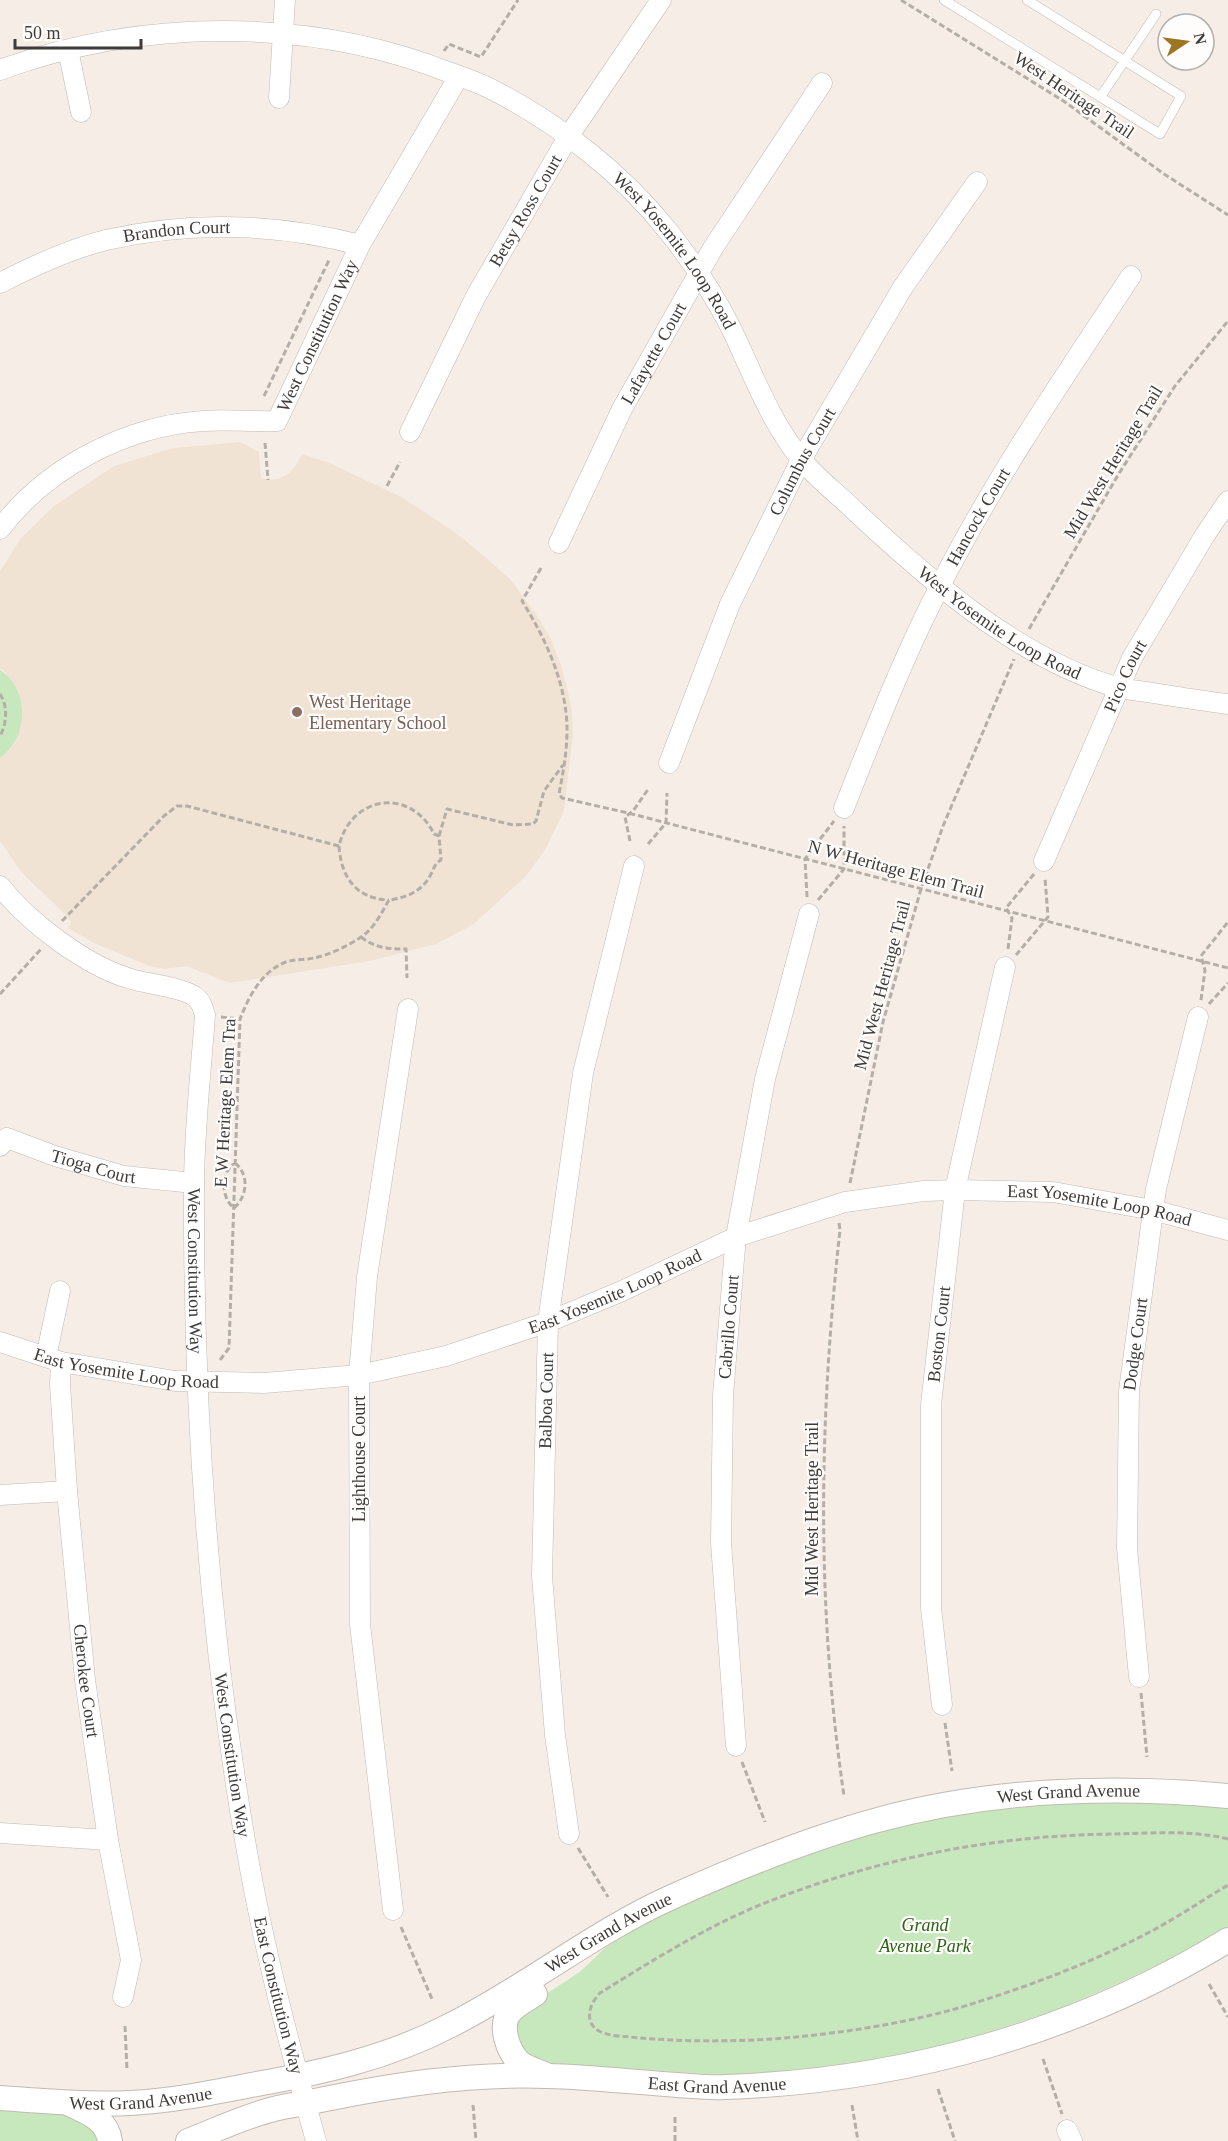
<svg xmlns="http://www.w3.org/2000/svg" width="1228" height="2141" viewBox="0 0 1228 2141" font-family="'Times New Roman',serif">
<rect width="100%" height="100%" fill="#f6eee6"/>
<path fill="#f0e3d4" d="M240,442L259,452L261,478L268,480L278,479L289,473L297,464L302,454L332,464L403,498L456,533L485,557L510,579L538,617L550,637L561,665L568,692L572,711L573,734L564,811L545,850L526,876L474,924L436,944L370,961L230,983L186,966L165,969L149,966L94,943L68,928L71,922L63,912L22,873L0,841V758L8,752L14,744L21,725L6,673L0,669V571L21,538L54,506L114,466L173,448Z"/>
<path fill="#c7e7bd" d="M0,670C30,689 29,738 0,758Z
M1091,1801L1228,1807V1929L1223,1934L1117,1984L1059,2009L961,2041L880,2060L805,2070L721,2075L547,2063C523,2054 522,2052 515,2028L525,2008L581,1971L607,1946L626,1933L707,1893L805,1856L882,1831L955,1814Z
M0,2110L77,2116L87,2120L99,2141H0Z"/>
<g fill="none" stroke-linecap="round" stroke-linejoin="round">
<defs>
<path id="service" d="M944,0L1160,134L1181,96L1027,0
M1101,96L1156,14"/>
<g id="minor">
<path d="M68,50L81,112"/>
<path id="s1" d="M0,70C141,18 311,17 451,73C465,78 480,83 493,90C559,124 622,173 668,231C691,260 713,293 730,326C752,371 769,420 801,459C816,478 838,494 855,511C929,580 1017,658 1116,687C1128,690 1141,691 1153,693C1178,697 1203,701 1228,704"/>
<path d="M279,98L285,0"/>
<path id="s2" d="M0,283C33,266 70,249 106,240C190,221 278,223 360,245"/>
<path id="s3" d="M410,432L476,296L568,137L661,0"/>
<path id="s4" d="M0,529C47,467 126,426 203,421C227,419 252,422 277,421L360,245L459,76"/>
<path id="s5" d="M559,543L622,409L713,248L822,83"/>
<path id="s6" d="M669,763L730,604L801,460L903,287L977,182"/>
<path id="s7" d="M844,808C874,733 903,657 940,586C995,478 1064,377 1131,276"/>
<path id="s8" d="M1044,861L1132,658L1205,535L1228,501"/>
<path id="s9" d="M0,886C28,922 86,966 131,979C147,984 181,987 194,996C201,1000 203,1008 205,1015C201,1072 194,1130 194,1187C193,1408 208,1628 246,1846C263,1946 289,2044 316,2141"/>
<path id="s10" d="M0,1146L7,1138L55,1156L124,1176L194,1183"/>
<path id="s11" d="M0,1342L61,1362L175,1381L264,1383L359,1375L446,1356L548,1322L622,1291L736,1237L845,1202L924,1191L955,1190L1053,1192L1153,1210L1228,1230"/>
<path d="M46,1357L60,1291"/>
<path id="s12" d="M61,1362L60,1384L67,1491L85,1680L108,1840L131,1960L123,1997"/>
<path d="M0,1495L67,1491"/>
<path id="s13" d="M1139,1677L1127,1548L1129,1391L1156,1189L1198,1017"/>
<path id="s14" d="M942,1705L931,1608V1405L955,1190L1005,967"/>
<path id="s15" d="M736,1746L721,1543L723,1396L734,1259L736,1237L765,1079L809,914"/>
<path d="M0,1833L108,1840"/>
<path id="s16" d="M569,1834L555,1735L542,1576L548,1322L583,1073L634,866"/>
<path d="M393,1910L360,1624L359,1375L367,1277L408,1009"/>
<path d="M1067,2130L1072,2141"/>
</g>
<g id="tertiary">
<path d="M535,1994C528,1999 517,2004 511,2011C498,2024 508,2052 520,2063C527,2068 538,2071 546,2075"/>
<path id="s17" d="M0,2098C43,2101 86,2105 130,2103C171,2101 211,2093 251,2085C320,2073 387,2058 449,2026C527,1987 595,1931 674,1896C739,1867 805,1840 874,1821C989,1789 1110,1785 1228,1796"/>
<path d="M70,2104C88,2113 107,2119 110,2141"/>
<path id="s18" d="M188,2141C216,2130 245,2116 274,2109C285,2106 296,2105 306,2103C386,2086 465,2073 547,2076C590,2077 634,2082 677,2085C693,2086 709,2088 725,2087C903,2081 1076,2033 1228,1940"/>
</g>
</defs>
<use href="#service" stroke="#c2bab2" stroke-width="10"/>
<use href="#minor" stroke="#c2bab2" stroke-width="21"/>
<use href="#tertiary" stroke="#c2bab2" stroke-width="26"/>
<path stroke="#b4aea8" stroke-width="3" stroke-dasharray="6 3" stroke-linecap="butt" d="M901,0L1065,102L1164,174L1228,215
M444,51L449,44L481,57L518,0
M264,396L330,258
M265,443L268,480
M387,486L400,462
M541,568L522,601C546,639 567,685 567,730C567,752 563,773 559,794L562,798L628,813L1228,968
M1029,629L1118,475L1175,386L1228,321
M0,694C8,706 7,723 0,736
M439,836L447,809L513,825L533,824L536,821L544,791L563,765
M630,841L625,817L633,811L649,788
M648,844L666,823L667,793
M339,846C341,877 356,899 389,900
M807,897L805,859L834,821
M818,900L844,869V826
M62,921L164,816L177,806H187L339,846C351,795 411,787 434,834L439,836L441,860C434,864 434,869 430,876C422,891 406,898 389,900C382,912 374,929 361,937C348,946 329,955 314,958C305,960 295,959 286,962C262,971 249,996 240,1019L229,1348L220,1360
M361,937C375,948 389,949 406,949L407,978
M1008,949L1012,918L1006,908L1034,874
M1016,955L1048,917L1045,878
M0,994L42,948
M1201,1000L1205,970L1201,956L1228,922
M1209,1004L1228,983
M221,1017L240,1019
M235,1163C250,1175 247,1197 234,1208C221,1198 220,1172 235,1163Z
M850,1183L883,1022L921,889L943,826L1014,659
M839,1223L840,1230C819,1420 816,1606 844,1796
M1141,1693L1147,1757
M945,1723L952,1771
M742,1762L765,1822
M1228,1839C1192,1830 1151,1833 1115,1834C992,1835 869,1860 755,1907C701,1930 650,1962 600,1993C590,2003 583,2022 599,2031C608,2036 620,2036 630,2037C681,2042 734,2042 785,2038C842,2033 900,2024 955,2009C1018,1990 1079,1968 1138,1938C1169,1923 1198,1903 1228,1885
M578,1848L608,1897
M401,1927L432,1999
M1209,1984L1228,2017
M125,2026L127,2070
M1043,2059L1062,2114
M938,2089L955,2141
M473,2105L476,2141
M852,2105L858,2141
M675,2141V2114"/>
<use href="#service" stroke="#fff" stroke-width="9"/>
<use href="#minor" stroke="#fff" stroke-width="20"/>
<use href="#tertiary" stroke="#fff" stroke-width="24"/>
</g>
<circle fill="#8d6e63" stroke="#fefdfb" stroke-width="2" cx="297" cy="712" r="6"/>
<g text-anchor="middle" stroke-width="4.5" stroke-linejoin="round" paint-order="stroke">
<g font-size="18" fill="#3f3b38" stroke="#fefdfb">
<text transform="translate(1074 95) rotate(34)" y="6">West Heritage Trail</text>
<text dy="6" stroke="none"><textPath href="#s3" startOffset="250">Betsy Ross Court</textPath></text>
<text dy="6" stroke="none"><textPath href="#s2" startOffset="186">Brandon Court</textPath></text>
<text dy="6" stroke="none"><textPath href="#s1" startOffset="752">West Yosemite Loop Road</textPath></text>
<text dy="6" stroke="none"><textPath href="#s4" startOffset="405">West Constitution Way</textPath></text>
<text dy="6" stroke="none"><textPath href="#s5" startOffset="212">Lafayette Court</textPath></text>
<text dy="6" stroke="none"><textPath href="#s6" startOffset="330">Columbus Court</textPath></text>
<text transform="translate(1113 462) rotate(-59)" y="6">Mid West Heritage Trail</text>
<text dy="6" stroke="none"><textPath href="#s7" startOffset="321">Hancock Court</textPath></text>
<text dy="6" stroke="none"><textPath href="#s1" startOffset="1256">West Yosemite Loop Road</textPath></text>
<text dy="6" stroke="none"><textPath href="#s8" startOffset="202">Pico Court</textPath></text>
<text transform="translate(896 869) rotate(15)" y="6">N W Heritage Elem Trail</text>
<text transform="translate(882 985) rotate(-75)" y="6">Mid West Heritage Trail</text>
<text transform="translate(225 1103) rotate(-87)" y="6">E W Heritage Elem Tra</text>
<text dy="6" stroke="none"><textPath href="#s10" startOffset="102">Tioga Court</textPath></text>
<text dy="6" stroke="none"><textPath href="#s11" startOffset="1138">East Yosemite Loop Road</textPath></text>
<text dy="6" stroke="none"><textPath href="#s9" startOffset="507">West Constitution Way</textPath></text>
<text dy="6" stroke="none"><textPath href="#s11" startOffset="634">East Yosemite Loop Road</textPath></text>
<text dy="6" stroke="none"><textPath href="#s15" startOffset="420">Cabrillo Court</textPath></text>
<text dy="6" stroke="none"><textPath href="#s14" startOffset="372">Boston Court</textPath></text>
<text dy="6" stroke="none"><textPath href="#s13" startOffset="334">Dodge Court</textPath></text>
<text dy="6" stroke="none"><textPath href="#s11" startOffset="130">East Yosemite Loop Road</textPath></text>
<text dy="6" stroke="none"><textPath href="#s16" startOffset="435">Balboa Court</textPath></text>
<text transform="translate(359 1459) rotate(-90)" y="6">Lighthouse Court</text>
<text transform="translate(812 1509) rotate(-90)" y="6">Mid West Heritage Trail</text>
<text dy="6" stroke="none"><textPath href="#s12" startOffset="320">Cherokee Court</textPath></text>
<text dy="6" stroke="none"><textPath href="#s9" startOffset="993">West Constitution Way</textPath></text>
<text dy="6" stroke="none"><textPath href="#s17" startOffset="1131">West Grand Avenue</textPath></text>
<text dy="6" stroke="none"><textPath href="#s17" startOffset="645">West Grand Avenue</textPath></text>
<text dy="6" stroke="none"><textPath href="#s9" startOffset="1238">East Constitution Way</textPath></text>
<text dy="6" stroke="none"><textPath href="#s18" startOffset="538">East Grand Avenue</textPath></text>
<text dy="6" stroke="none"><textPath href="#s17" startOffset="141">West Grand Avenue</textPath></text>
</g>
<g font-size="18" fill="#785e54" stroke="#fefdfb" text-anchor="start">
<text x="309" y="708">West Heritage<tspan x="309" dy="21">Elementary School</tspan></text>
</g>
<g font-size="18" font-style="italic" fill="#2c6214" stroke="#fefdfb">
<text x="925" y="1931">Grand<tspan x="925" dy="21">Avenue Park</tspan></text>
</g>
</g>
<g transform="translate(1186 42) rotate(77)"><circle r="28" fill="#fefdfb" stroke="#b2afad" stroke-width="1.5"/>
<path d="M0-4.5L10 22L0 15L-10 22Z" fill="#9d7623"/>
<text y="-9" font-size="16" font-weight="bold" text-anchor="middle" fill="#3f3b38">N</text>
</g>
<path d="M15 39v9h126v-9" fill="none" stroke="#3f3b38" stroke-width="3"/>
<text x="24" y="39" font-size="18" fill="#3f3b38" stroke="#fefdfb" stroke-width="4.5" paint-order="stroke">50 m</text>
</svg>
